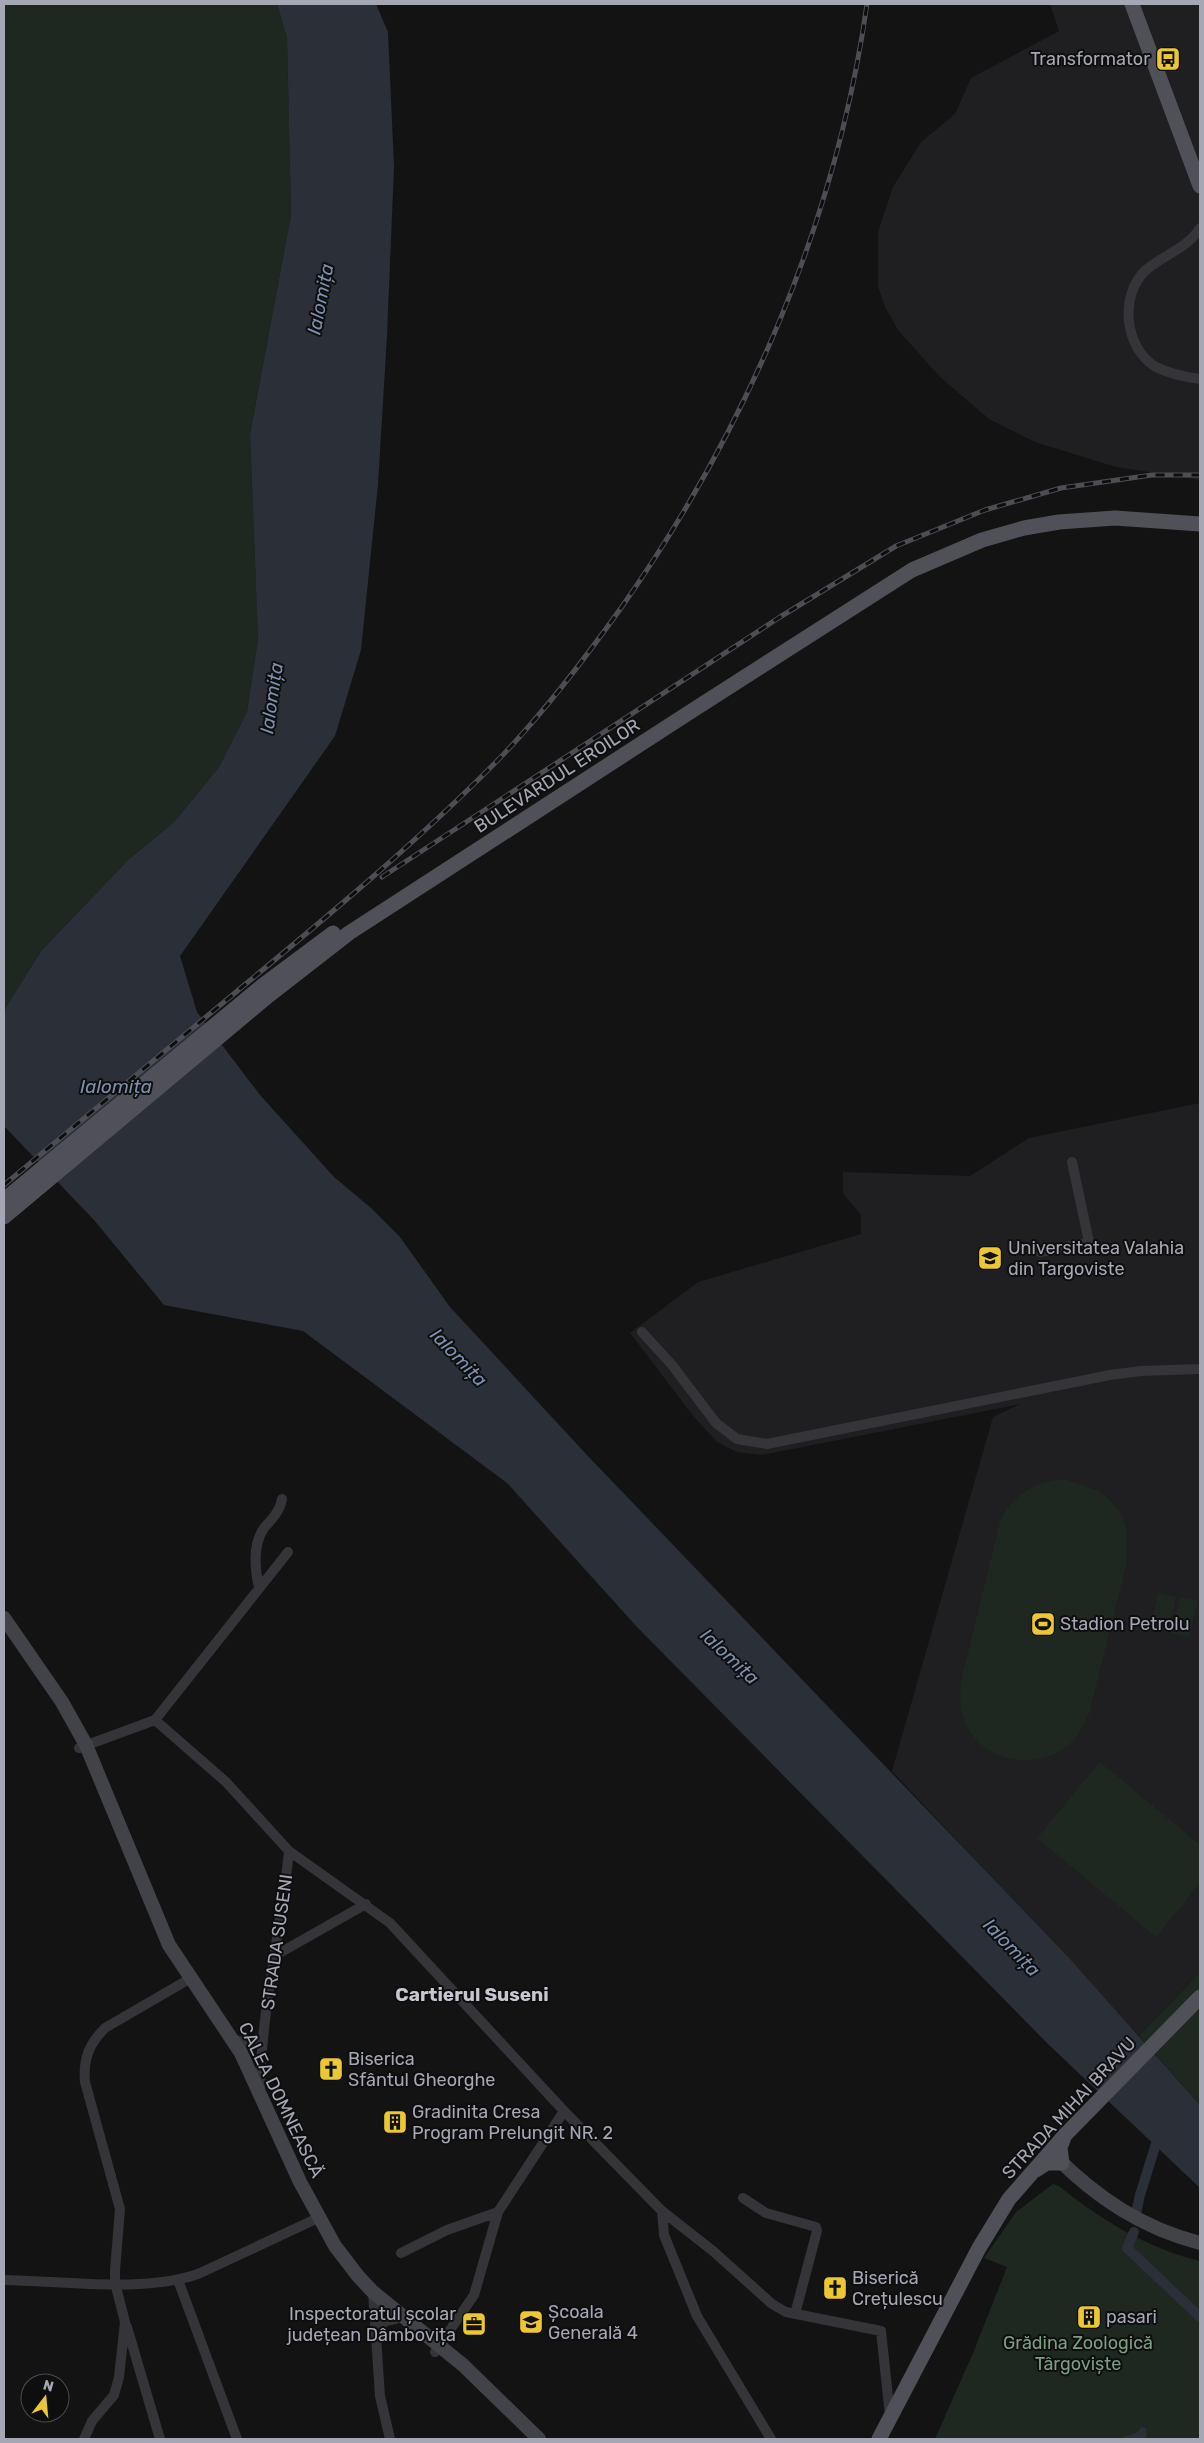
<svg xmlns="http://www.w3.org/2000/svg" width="1204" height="2443" viewBox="0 0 1204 2443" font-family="Rubik,sans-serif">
<rect width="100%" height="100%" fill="#131314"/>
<path fill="#1f1f21" d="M1050,4H1200V480L1116,467L1035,442L989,419L940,377L898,330L885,307L878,286V232L893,187L921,142L955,114L971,78L1059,31Z
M1200,1103V1972L1139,2036L892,1771L993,1417L1020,1404L762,1455L737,1452L717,1442L694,1417L630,1333L698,1282L861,1234V1215L843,1193V1172L970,1176L1029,1138Z"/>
<path fill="#1f2721" d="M4,4H277L287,38L291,215L250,434L258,639L247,712L219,767L174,822L128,860L41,951L6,1007L4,1014Z
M1065,1479L1099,1491L1112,1502L1122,1515L1127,1532L1126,1566L1089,1714C1084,1724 1079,1735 1071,1743C1044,1769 992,1765 971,1733C960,1717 959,1700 961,1681L1001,1518C1017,1493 1035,1481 1065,1479Z
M1158,1593L1176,1597L1168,1632L1150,1628Z
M1180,1597L1198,1601L1189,1637L1171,1633Z
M1100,1762L1200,1845V1883L1156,1937L1037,1838Z
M1200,1972V2105L1139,2036Z
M1053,2184L1059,2186C1101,2220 1147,2248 1200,2261V2439H935L973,2353L1007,2267L984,2258L1016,2212Z"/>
<path fill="#2a2f38" d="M277,4H376L388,32L394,167L387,336L378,484L361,650L335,736L180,956L197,1012L260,1095L334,1177L371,1208L400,1237L450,1307L586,1454L1069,1958L1200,2105V2188L1048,2044L637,1627L507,1483L303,1331L164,1305L94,1220L4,1126V1014L6,1007L41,951L128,860L174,822L219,767L247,712L258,639L250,434L291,215L287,38Z
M1141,2427L1146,2428L1147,2436L1144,2439H1119L1138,2432Z"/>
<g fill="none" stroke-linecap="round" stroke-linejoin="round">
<path stroke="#2a2f38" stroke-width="10" d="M1136,2213L1140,2195L1159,2134
M1134,2232L1127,2248L1200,2317"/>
<path stroke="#343439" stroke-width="10" d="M1200,228C1188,248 1163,255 1146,270C1119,295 1124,348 1156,367C1170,374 1185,377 1200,379
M1040,1252L1089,1242L1072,1162
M642,1332L672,1365L716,1423L737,1439L767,1444L1110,1375L1141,1371L1200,1369
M259,1588C255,1569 252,1545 264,1528C272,1519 280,1511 282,1499
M155,1720L226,1782L289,1851L390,1923L564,2111L662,2211L713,2251L772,2304L786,2312L881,2331L890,2416
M155,1720L288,1552
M79,1748L155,1720
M276,1955L366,1904
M234,2040L249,2043L262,2039
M260,2091C261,2010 281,1931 289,1851
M743,2198L766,2213L816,2227L817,2231L795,2314
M662,2211L664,2235L697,2316L771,2439
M401,2253L447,2230L498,2212
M4,2280C62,2281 144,2293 198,2274L318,2218
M178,2280L237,2439
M373,2292L380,2396L390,2439
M127,2327L160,2439
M374,2331L386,2321L395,2319
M435,2352L474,2295L498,2212L564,2111
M84,2439L92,2421L114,2395L119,2377L125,2322L115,2283V2270L120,2209L85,2082C83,2059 89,2044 105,2028L191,1978"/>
<path stroke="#424349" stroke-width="14" d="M4,1618L62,1702L86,1745L169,1945L241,2053L300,2182L335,2246L358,2276L373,2292L463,2365L539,2439
M1055,2156C1097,2198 1142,2228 1200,2243"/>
<path stroke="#505158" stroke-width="15" d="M1132,4L1200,186
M4,1200L262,986L333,933
M4,1217L268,996L349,933L690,712L912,570L982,540L1024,528L1059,522L1115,518L1200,524
M1036,2170L1047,2163H1062L1060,2148L1064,2137
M879,2439L979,2248L1009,2199L1065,2135L1200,1997"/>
<defs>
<path id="rail" d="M382,877L780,617L896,546L985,510L1061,488L1152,475H1200
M4,1185C85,1117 167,1050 248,982C334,911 419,840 497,761C543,714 583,661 621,608C747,429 836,222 867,4"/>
</defs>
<use href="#rail" stroke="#4d4e54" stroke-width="5"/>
<use href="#rail" stroke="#0e0e0f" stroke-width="3" stroke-dasharray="9" stroke-linecap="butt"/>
</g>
<defs>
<symbol id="bus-square" viewBox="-11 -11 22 22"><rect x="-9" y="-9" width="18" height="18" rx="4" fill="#ecc734" stroke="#0e0e0f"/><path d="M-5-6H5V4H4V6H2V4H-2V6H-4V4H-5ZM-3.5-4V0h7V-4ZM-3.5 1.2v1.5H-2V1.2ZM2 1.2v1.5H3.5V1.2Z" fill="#111"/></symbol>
<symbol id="university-square" viewBox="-11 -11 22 22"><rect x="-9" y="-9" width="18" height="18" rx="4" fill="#ecc734" stroke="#0e0e0f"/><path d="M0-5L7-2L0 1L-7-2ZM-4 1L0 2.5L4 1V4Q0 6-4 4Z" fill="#111"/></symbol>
<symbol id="stadium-square" viewBox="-11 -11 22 22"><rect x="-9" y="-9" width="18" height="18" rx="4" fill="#ecc734" stroke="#0e0e0f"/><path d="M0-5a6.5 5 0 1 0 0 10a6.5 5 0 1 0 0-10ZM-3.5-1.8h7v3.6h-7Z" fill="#111"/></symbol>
<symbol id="church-square" viewBox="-11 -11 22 22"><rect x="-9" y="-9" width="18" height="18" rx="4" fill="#ecc734" stroke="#0e0e0f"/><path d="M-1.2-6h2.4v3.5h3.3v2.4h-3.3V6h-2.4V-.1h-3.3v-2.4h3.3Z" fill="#111"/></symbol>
<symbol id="building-square" viewBox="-11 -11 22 22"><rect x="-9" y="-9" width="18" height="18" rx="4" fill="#ecc734" stroke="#0e0e0f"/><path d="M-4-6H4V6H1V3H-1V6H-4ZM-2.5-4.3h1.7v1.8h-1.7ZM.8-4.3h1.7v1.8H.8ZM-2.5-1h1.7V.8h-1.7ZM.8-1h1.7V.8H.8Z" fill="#111"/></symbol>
<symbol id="school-square" viewBox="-11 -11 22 22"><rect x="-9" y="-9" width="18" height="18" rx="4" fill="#ecc734" stroke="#0e0e0f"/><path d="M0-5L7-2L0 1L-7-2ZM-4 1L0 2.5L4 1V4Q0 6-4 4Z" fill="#111"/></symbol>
<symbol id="office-square" viewBox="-11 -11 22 22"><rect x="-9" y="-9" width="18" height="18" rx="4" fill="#ecc734" stroke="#0e0e0f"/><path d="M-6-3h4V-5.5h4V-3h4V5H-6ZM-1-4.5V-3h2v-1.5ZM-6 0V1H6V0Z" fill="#111"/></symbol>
</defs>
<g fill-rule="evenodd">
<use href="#bus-square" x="1154" y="45" width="28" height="28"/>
<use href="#university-square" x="976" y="1244" width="28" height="28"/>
<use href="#stadium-square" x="1029" y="1610" width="28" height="28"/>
<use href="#church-square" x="317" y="2055" width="28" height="28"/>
<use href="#building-square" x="381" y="2108" width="28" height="28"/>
<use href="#church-square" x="821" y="2274" width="28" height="28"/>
<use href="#building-square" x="1075" y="2303" width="28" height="28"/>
<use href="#school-square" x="517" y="2308" width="28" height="28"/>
<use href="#office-square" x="460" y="2310" width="28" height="28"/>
</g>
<g text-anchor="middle" stroke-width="4" stroke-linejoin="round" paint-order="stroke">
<g font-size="18" fill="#a5a7b4" stroke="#0e0e0f" text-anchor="start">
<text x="1150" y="65" text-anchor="end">Transformator</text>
<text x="1008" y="1254">Universitatea Valahia<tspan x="1008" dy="21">din Targoviste</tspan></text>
<text x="1060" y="1630">Stadion Petrolu</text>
<text x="348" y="2065">Biserica<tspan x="348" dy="21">Sfântul Gheorghe</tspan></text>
<text x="412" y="2118">Gradinita Cresa<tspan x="412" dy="21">Program Prelungit NR. 2</tspan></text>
<text x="852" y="2284">Biserică<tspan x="852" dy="21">Crețulescu</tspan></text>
<text x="548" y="2318">Școala<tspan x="548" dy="21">Generală 4</tspan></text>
<text x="456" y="2320" text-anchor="end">Inspectoratul școlar<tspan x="456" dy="21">județean Dâmbovița</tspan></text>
<text x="1106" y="2323">pasari</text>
</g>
<g font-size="18" fill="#a5a7b4" stroke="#0e0e0f">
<text transform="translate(557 776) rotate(-33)" y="6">BULEVARDUL EROILOR</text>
<text transform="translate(277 1942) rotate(-82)" y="6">STRADA SUSENI</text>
<text transform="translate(281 2100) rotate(64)" y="6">CALEA DOMNEASCĂ</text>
<text transform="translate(1069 2108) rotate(-47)" y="6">STRADA MIHAI BRAVU</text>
</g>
<g font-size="18" fill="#7c9f83" stroke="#0e0e0f">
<text x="1078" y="2349">Grădina Zoologică<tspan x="1078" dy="21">Târgoviște</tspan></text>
</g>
<g font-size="19" font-style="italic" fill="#7c90af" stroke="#0e0e0f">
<text transform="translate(320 299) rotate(-79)" y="7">Ialomița</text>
<text transform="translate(271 698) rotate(-82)" y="7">Ialomița</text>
<text x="116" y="1093">Ialomița</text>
<text transform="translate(459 1357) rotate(46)" y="7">Ialomița</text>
<text transform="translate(730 1656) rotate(43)" y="7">Ialomița</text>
<text transform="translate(1012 1947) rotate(46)" y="7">Ialomița</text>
</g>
<g font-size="19" font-weight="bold" fill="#c6c7d1" stroke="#0e0e0f">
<text x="472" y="2001">Cartierul Suseni</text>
</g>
</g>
<rect width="1204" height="2443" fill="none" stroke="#a5a7b4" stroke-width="10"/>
<g transform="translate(45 2398) rotate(16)"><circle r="24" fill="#0e0e0f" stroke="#4a4b51"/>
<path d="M0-4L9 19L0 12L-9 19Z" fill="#ecc734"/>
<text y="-8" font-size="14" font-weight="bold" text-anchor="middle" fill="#a5a7b4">N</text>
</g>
</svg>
